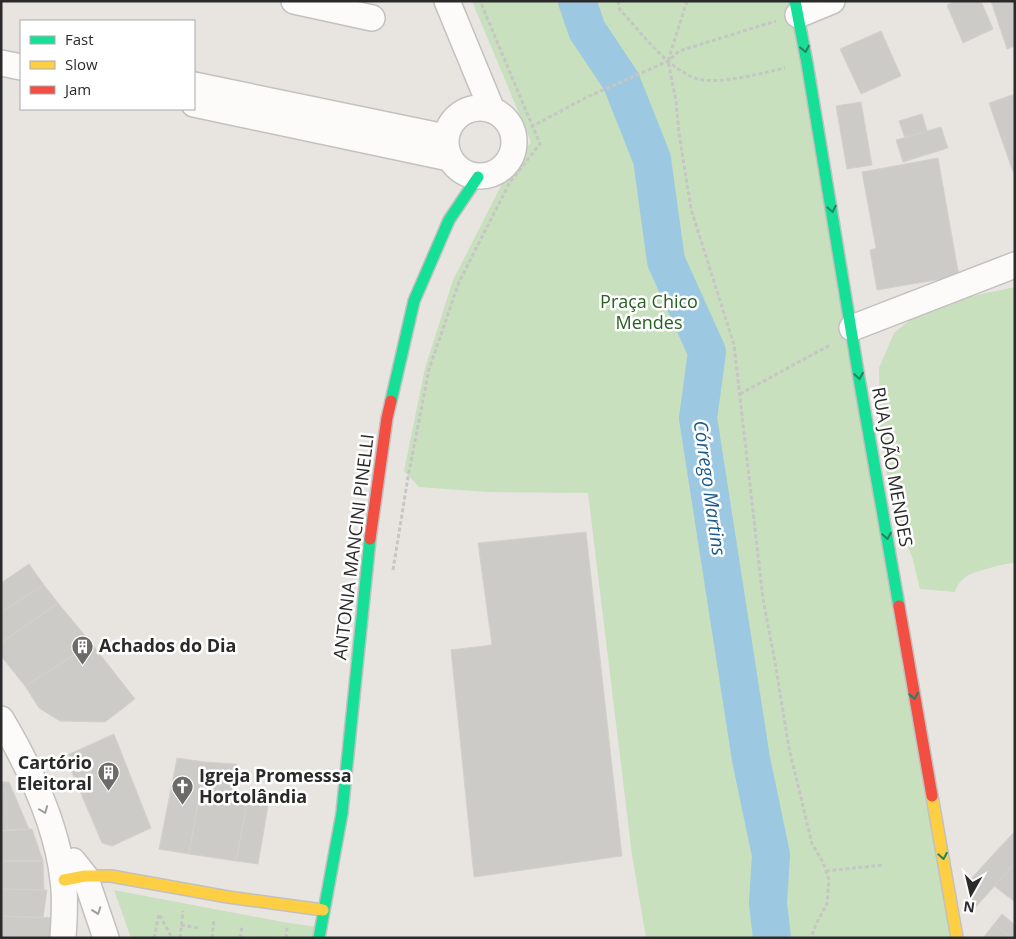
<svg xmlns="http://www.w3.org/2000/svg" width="1016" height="939" viewBox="0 0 1016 939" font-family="'Open Sans',sans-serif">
<rect width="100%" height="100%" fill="#e8e5e1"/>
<path fill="#c8e0bd" d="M472,1H790L952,938H646L632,855L588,493L487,492L419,487L404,471L425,368L453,280L506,176L531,142Z
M1015,287V563C1005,563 976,571 967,576C962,579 956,586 955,592L920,589L913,560L891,502L880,429L879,368L894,333L916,315L949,301Z
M114,890L283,922L317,927L315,938H131Z"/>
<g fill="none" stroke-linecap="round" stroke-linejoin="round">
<path stroke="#9cc8e2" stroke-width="38" d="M577,1L587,30L621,81L652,159L666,261L707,352L698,418L751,759L771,855L768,903L772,938"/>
</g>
<path fill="#cdcbc8" stroke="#d3d1cd" d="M955,1H981L993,29L963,43L947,5Z
M991,1H1015V46L1007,49Z
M881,31L901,76L861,94L840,49Z
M1015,94V171L1013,172L989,103Z
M861,102L872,165L847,169L836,106Z
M922,114L927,131L905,138L899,121Z
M941,127L948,148L903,162L896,140Z
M938,158L959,276L877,290L870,250L876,248L862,172Z
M586,532L622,856L474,877L451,650L492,645L478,543Z
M29,564L44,585L1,612V583Z
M44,585L58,603L1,643V612Z
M58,603L92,644L25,686L1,656V643Z
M92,644L135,699L105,722L60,721L39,708L25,686Z
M114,734L151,828L112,846L102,843L65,756Z
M177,758L205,762L189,854L159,849Z
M205,762L237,764L230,802L247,803L236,861L189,854Z
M1,782H9L29,829L7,830L6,792L1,786Z
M1,786L6,792L7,830L1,831Z
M247,803L268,806L258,864L236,861Z
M32,829L43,861H1V831Z
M1015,831V863L974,909L966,884Z
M1,861H43L44,890L1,889Z
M1015,863V902L994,886Z
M1,889L47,890L43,918L1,916Z
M1002,914L1015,925V938H1011L994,924Z
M1,916L55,918L54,938H1Z
M994,924L1011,938H983Z"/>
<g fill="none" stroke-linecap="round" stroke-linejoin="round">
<defs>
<path id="street" d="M294,1L372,18
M447,1L492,110
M798,15L832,1
M1,63L21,67
M194,85L445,137
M194,104L449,158
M446 142a34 34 0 1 1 68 0a34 34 0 1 1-68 0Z
M852,328L1015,265
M1,719C29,766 57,825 63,880C66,899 64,919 63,938
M73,861L85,876L106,938"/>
<path id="fast" d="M795,1L807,63L859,378L899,606
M391,401L414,301L449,220L478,177
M319,938L342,813L370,539"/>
<path id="slow" d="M932,796L957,938
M64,880L85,876H111L228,897L323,910"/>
<path id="jam" d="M370,539L387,418L391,401
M899,606L932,796"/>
</defs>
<use href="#street" stroke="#c2c1c0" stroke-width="28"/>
<use href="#fast" stroke="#c2c1c0" stroke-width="14"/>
<use href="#slow" stroke="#c2c1c0" stroke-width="14"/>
<use href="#jam" stroke="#c2c1c0" stroke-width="14"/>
<path stroke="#c6c6c5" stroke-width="3" stroke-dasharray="4 2.5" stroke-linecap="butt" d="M618,1L620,10C641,32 662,62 690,76C712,88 761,73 785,68
M687,1L668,61L676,101L679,133L691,209L734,345L763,599L775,662L789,748L812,844L823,862L829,880L827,904L816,924L811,938
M531,127L585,98L668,61L679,51L776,21
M740,394L830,345
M393,570L408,477L429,369L459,282L510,182L540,144L480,1
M826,871L883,865
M181,925L199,928
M154,938L159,914L172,938
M180,938L183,911
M212,938L214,919
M240,938L242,927
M263,938H268
M286,938L287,928"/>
<use href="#street" stroke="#fcfbfa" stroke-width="25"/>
<use href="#fast" stroke="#16e098" stroke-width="11"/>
<use href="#slow" stroke="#ffcf43" stroke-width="11"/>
<use href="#jam" stroke="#f24e42" stroke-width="11"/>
</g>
<defs><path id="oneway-chevron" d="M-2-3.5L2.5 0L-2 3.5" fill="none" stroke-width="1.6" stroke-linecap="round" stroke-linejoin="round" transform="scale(1.25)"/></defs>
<g stroke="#208561">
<use href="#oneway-chevron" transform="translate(805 49) rotate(79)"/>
<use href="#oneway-chevron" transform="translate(832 209) rotate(80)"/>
<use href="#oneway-chevron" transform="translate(859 376) rotate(81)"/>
<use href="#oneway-chevron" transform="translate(887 536) rotate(80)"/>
<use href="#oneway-chevron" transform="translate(914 696) rotate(80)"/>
<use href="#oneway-chevron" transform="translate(943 856) rotate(80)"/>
</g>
<g stroke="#9e9d9c">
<use href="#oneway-chevron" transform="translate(44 810) rotate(69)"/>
<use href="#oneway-chevron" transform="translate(97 911) rotate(71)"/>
</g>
<defs>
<symbol id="building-pin" viewBox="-11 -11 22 30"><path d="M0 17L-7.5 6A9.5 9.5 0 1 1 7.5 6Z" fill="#6c6b6a" stroke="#fff"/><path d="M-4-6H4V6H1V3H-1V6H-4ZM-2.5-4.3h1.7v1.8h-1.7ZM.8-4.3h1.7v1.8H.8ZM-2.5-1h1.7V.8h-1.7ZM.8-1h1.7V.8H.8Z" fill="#fff"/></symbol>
<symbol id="church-pin" viewBox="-11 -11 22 30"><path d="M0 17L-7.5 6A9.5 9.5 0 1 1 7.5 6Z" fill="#6c6b6a" stroke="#fff"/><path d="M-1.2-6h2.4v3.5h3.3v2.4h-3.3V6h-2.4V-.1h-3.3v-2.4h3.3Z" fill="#fff"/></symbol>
</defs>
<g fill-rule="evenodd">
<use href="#building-pin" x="70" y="634" width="25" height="34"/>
<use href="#building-pin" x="96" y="760" width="25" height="34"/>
<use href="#church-pin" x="170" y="774" width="25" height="34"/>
</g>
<g text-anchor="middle" stroke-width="5" stroke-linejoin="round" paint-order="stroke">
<g font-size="18" fill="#276022" stroke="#fff">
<text x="649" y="308">Praça Chico<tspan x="649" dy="21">Mendes</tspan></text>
</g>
<g font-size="18" fill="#2a2a2a" stroke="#fff">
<text transform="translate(892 467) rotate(80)" y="6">RUA JOÃO MENDES</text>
<text transform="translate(354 547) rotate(-83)" y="6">ANTONIA MANCINI PINELLI</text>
</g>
<g font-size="18" font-weight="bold" fill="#2a2a2a" stroke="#fff" text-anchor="start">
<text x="99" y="652">Achados do Dia</text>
<text x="92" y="769" text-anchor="end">Cartório<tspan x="92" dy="21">Eleitoral</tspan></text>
<text x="199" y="782">Igreja Promesssa<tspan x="199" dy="21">Hortolândia</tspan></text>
</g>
<g font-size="19" font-style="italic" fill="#1b598d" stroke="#fff">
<text transform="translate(710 488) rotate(82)" y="7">Córrego Martins</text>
</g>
</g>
<rect width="1016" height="939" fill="none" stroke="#2a2a2a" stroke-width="5"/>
<rect x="20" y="20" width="175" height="90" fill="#ffffff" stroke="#aaaaaa"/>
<rect x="30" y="36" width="25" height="8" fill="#16e098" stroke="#aaaaaa"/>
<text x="65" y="45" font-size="15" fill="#2a2a2a">Fast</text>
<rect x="30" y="61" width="25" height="8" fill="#ffcf43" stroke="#aaaaaa"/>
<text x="65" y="70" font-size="15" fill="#2a2a2a">Slow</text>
<rect x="30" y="86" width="25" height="8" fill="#f24e42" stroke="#aaaaaa"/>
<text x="65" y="95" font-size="15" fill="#2a2a2a">Jam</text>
<g transform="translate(971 894) rotate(188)" stroke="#ffffff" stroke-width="4" paint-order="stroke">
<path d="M0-4L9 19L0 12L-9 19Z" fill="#2a2a2a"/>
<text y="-8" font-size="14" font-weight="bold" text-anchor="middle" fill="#2a2a2a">N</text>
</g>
</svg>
